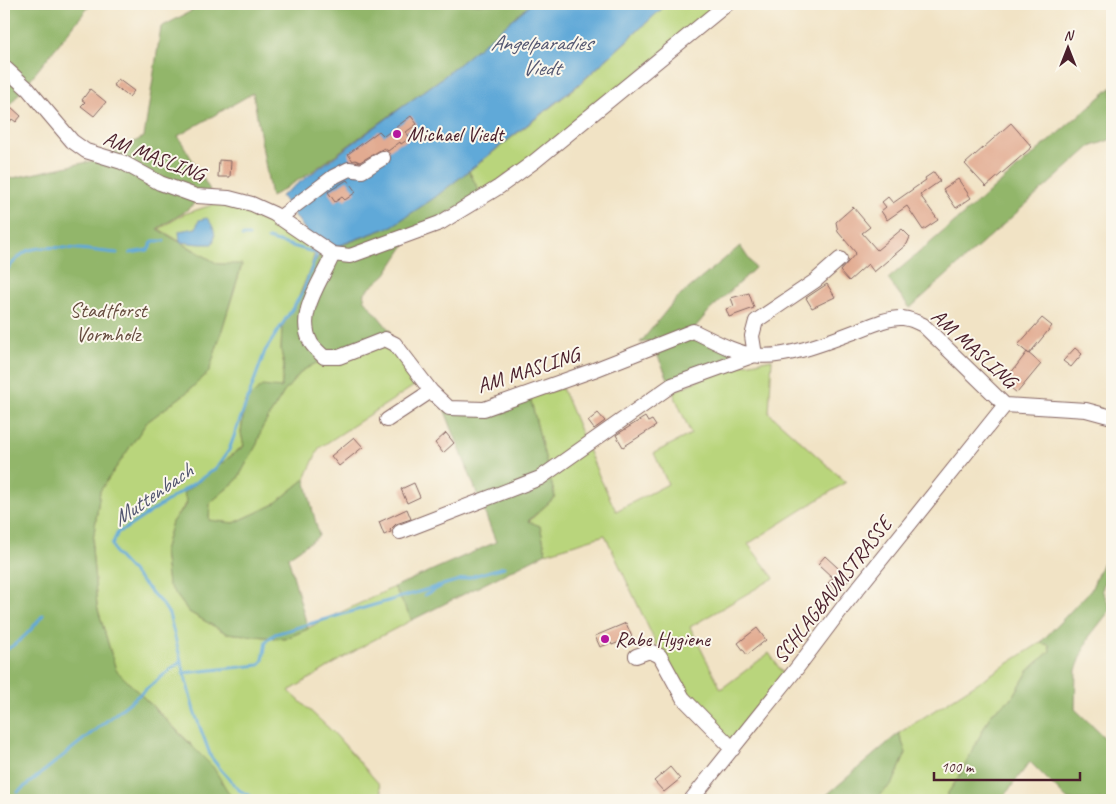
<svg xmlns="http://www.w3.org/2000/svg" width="1116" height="804" viewBox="0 0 1116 804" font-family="Caveat,sans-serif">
<rect width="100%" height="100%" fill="#fbf7ec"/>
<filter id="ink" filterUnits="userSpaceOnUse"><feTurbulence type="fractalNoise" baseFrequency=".02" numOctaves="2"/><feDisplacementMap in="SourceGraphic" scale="10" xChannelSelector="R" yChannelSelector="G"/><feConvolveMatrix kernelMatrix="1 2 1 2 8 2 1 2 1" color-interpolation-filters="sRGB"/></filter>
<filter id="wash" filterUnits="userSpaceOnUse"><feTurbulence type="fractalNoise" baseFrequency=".0096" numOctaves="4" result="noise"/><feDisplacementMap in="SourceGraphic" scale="20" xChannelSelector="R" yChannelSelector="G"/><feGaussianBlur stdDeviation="1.12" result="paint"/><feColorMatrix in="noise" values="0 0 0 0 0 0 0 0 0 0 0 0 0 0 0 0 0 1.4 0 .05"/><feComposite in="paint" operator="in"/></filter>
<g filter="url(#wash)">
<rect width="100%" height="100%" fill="#f1e3c5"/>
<path fill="#b9d57b" stroke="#827a53" d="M667,4H721L558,139L480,193L469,171L579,85Z
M215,204L258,212L307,240L314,255L311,267L296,304L282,327L281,350L284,366L281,388L245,401L241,433L244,445L210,473L172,522L164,551L168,584L189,612L226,633L285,639L394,587L412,620L368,643L289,691L334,733L379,784L384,800H221L192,745L116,670L97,606L92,548L100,491L147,422L186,393L209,372L242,265L218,264L159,229L184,214Z
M390,345L420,382L319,448L305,479L273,505L234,523L209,521L210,503L237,480L257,444L262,428L284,392L302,371L325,358Z
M772,359L769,413L846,482L748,544L774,578L690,627L721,689L769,653L786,678L734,740H726L685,697L658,648L605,535L546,553L540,526L528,522L555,497L530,397L562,388L600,478L616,511L668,484L654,453L691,434L673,392L724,368Z
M1040,643L1049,645L1050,651L1029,670L1013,697L991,714L960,775L948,793L947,800H874L893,783L906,753L899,733Z"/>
<path fill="#92b66b" stroke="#6e6a4b" d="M4,4H91L4,112Z
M205,4H531L442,78L313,171L271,197L253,93L178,136L210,190L183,213L157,229L218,264H242L209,372L186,393L147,422L100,491L92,548L97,606L116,670L213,767L233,800H4V180L97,160L144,137L161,27Z
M1112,87V139L1090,147L910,308L888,279Z
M469,171L480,193L410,237L386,274L365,292L364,299L391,332L325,358L302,371L284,392L262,428L257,444L237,480L210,503L209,520L234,523L273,505L305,479L319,536L288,557L308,629L285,639L226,633L189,612L168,584L164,551L172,522L187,504L184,493L244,446L241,433L245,401L262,386L281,388L284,366L281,350L282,327L296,304L311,267L321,253L392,226L434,198Z
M740,246L755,268L709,311L691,332L741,356L670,383L651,341L640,343L675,300Z
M530,397L555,497L528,521L540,526L546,553L412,620L394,587L496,542L443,406L449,411Z
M1103,562L1109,567L1102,590L1111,609L1089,637L1076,670L1075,709L1112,745V800H1068L1030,762L1001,800H947L948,793L960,775L991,714L1013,697L1029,670L1050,651L1049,645L1040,643L1091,590Z
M899,733L906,753L893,783L874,800H821Z"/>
<path fill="#60a9d8" stroke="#556482" d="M531,4H667L579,84L434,198L392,226L321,252L281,196L442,78Z
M207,218C213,225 218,235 212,244H200L180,242L179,231L196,228L199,220Z"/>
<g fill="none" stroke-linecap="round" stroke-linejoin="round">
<path stroke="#60a9d8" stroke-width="3" d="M242,236H249
M130,253L148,250L153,241H164
M4,272C12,265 18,256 27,251C46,243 95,251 117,253
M425,595L440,587
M4,651C21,642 31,630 43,615
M183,673L259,665L263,660L266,641L275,634L504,567
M18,792L180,662
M258,800L239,790L221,770L211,757L194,711L169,614L163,605L116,554L112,545L118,532L125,529L205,476L217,467L229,450L265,351L303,292L317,253L268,239"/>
</g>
<g id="blocks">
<path fill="#e2ab91" d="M118,79L134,91L129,97L113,85Z
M90,89L106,102L94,116L81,106L85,102L82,100Z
M11,107L21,116L16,122L12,119L4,130V116Z
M411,116L417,124L406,132L410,138L401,144L400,142L388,151L384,148L360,162L355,160L353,161L348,154L379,131L384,136Z
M1011,123L1032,147L986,187L965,164Z
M219,160L231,161L230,177H218Z
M934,172L940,181L920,195L938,220L923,230L907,206L887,220L881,211L886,207L882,202L888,197L893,203L926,180L925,178Z
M958,179L971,198L956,208L943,189Z
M347,180L356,192L345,200L342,197L335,202L328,192Z
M853,207L870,227L862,233L877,250L902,229L910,237L907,244L874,272L868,264L849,281L840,271L856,253L838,232L836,222Z
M827,284L835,297L812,308L806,298Z
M749,293L754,308L729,317L726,309L734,306L731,298Z
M1042,318L1052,326L1029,354L1018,345Z
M1075,348L1082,354L1071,367L1063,361Z
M1027,352L1041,364L1017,393L1004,382Z
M598,413L605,421L594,429L588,421Z
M645,417L648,422L652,420L656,426L623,447L616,435Z
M446,433L454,443L443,453L435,443Z
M354,437L363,447L339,466L331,456Z
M414,483L420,497L407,503L401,489Z
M407,509L411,519L396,524L390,530L391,532L384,535L379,522Z
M825,556L850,579L838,592L828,583L833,578L818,564Z
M626,623L632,637L612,645L611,643L600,647L595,636Z
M757,628L766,640L747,655L738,643Z
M670,767L680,779L664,792L654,781Z"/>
</g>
</g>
<g filter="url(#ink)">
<use href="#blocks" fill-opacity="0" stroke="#846461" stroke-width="1"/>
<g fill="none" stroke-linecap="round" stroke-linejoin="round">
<defs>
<path id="minor" d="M4,67L28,89L72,141L86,151L122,162L160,183L196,196L229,198L252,204L274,214L333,254L350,256L440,223L499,187L535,161L727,4
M279,218L333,177L349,169L362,171L383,158
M333,254C322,281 295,313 311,343C314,348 320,353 324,357H339L385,339L395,344L431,391L449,408L484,409L594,370L693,331C713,340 732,352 754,355C789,361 849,333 883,321C900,316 907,317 923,325L1005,405L1086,410L1112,417
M387,420L431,391
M400,532L540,478L672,385L755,355L752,336L756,321L815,281L840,259
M636,656L647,652H652L660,656L683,698L733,749
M691,800L797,668L843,607L1005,405"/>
</defs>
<use href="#minor" stroke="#846461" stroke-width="16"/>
<use href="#minor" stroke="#fff" stroke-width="14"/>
</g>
</g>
<g fill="#b5179e" stroke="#fbf7ec" stroke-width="2">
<circle cx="397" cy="134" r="5"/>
<circle cx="605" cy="639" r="5"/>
</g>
<g text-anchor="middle" stroke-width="4" stroke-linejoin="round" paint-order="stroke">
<g font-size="21" fill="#4a1f2b" stroke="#fbf7ec" text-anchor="start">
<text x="407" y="141">Michael Viedt</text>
<text x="615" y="646">Rabe Hygiene</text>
</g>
<g font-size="21" fill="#4a1f2b" stroke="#fbf7ec">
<text transform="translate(154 156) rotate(21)" y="7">AM MASLING</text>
<text transform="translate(974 348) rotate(42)" y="7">AM MASLING</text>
<text transform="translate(528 370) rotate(-18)" y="7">AM MASLING</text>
<text transform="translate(832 590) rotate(-52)" y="7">SCHLAGBAUMSTRASSE</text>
</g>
<g font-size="21" fill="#664c3f" stroke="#fbf7ec">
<text x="108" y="317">Stadtforst<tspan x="108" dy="24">Vormholz</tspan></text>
</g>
<g font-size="22" font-style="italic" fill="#535670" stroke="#fbf7ec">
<text x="541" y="50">Angelparadies<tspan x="541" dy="25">Viedt</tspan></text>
<text transform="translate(152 494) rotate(-35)" y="8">Muttenbach</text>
</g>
</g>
<rect width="1116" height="804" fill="none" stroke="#fbf7ec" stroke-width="20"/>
<g transform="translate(1068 48)" stroke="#fbf7ec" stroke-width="4" paint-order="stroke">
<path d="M0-4L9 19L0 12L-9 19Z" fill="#4a1f2b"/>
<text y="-8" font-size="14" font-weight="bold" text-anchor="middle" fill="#4a1f2b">N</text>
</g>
<path d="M934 772v8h146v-8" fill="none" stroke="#4a1f2b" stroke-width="2.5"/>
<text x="941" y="772" font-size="15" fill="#4a1f2b" stroke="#fbf7ec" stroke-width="4" paint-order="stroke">100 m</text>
</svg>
